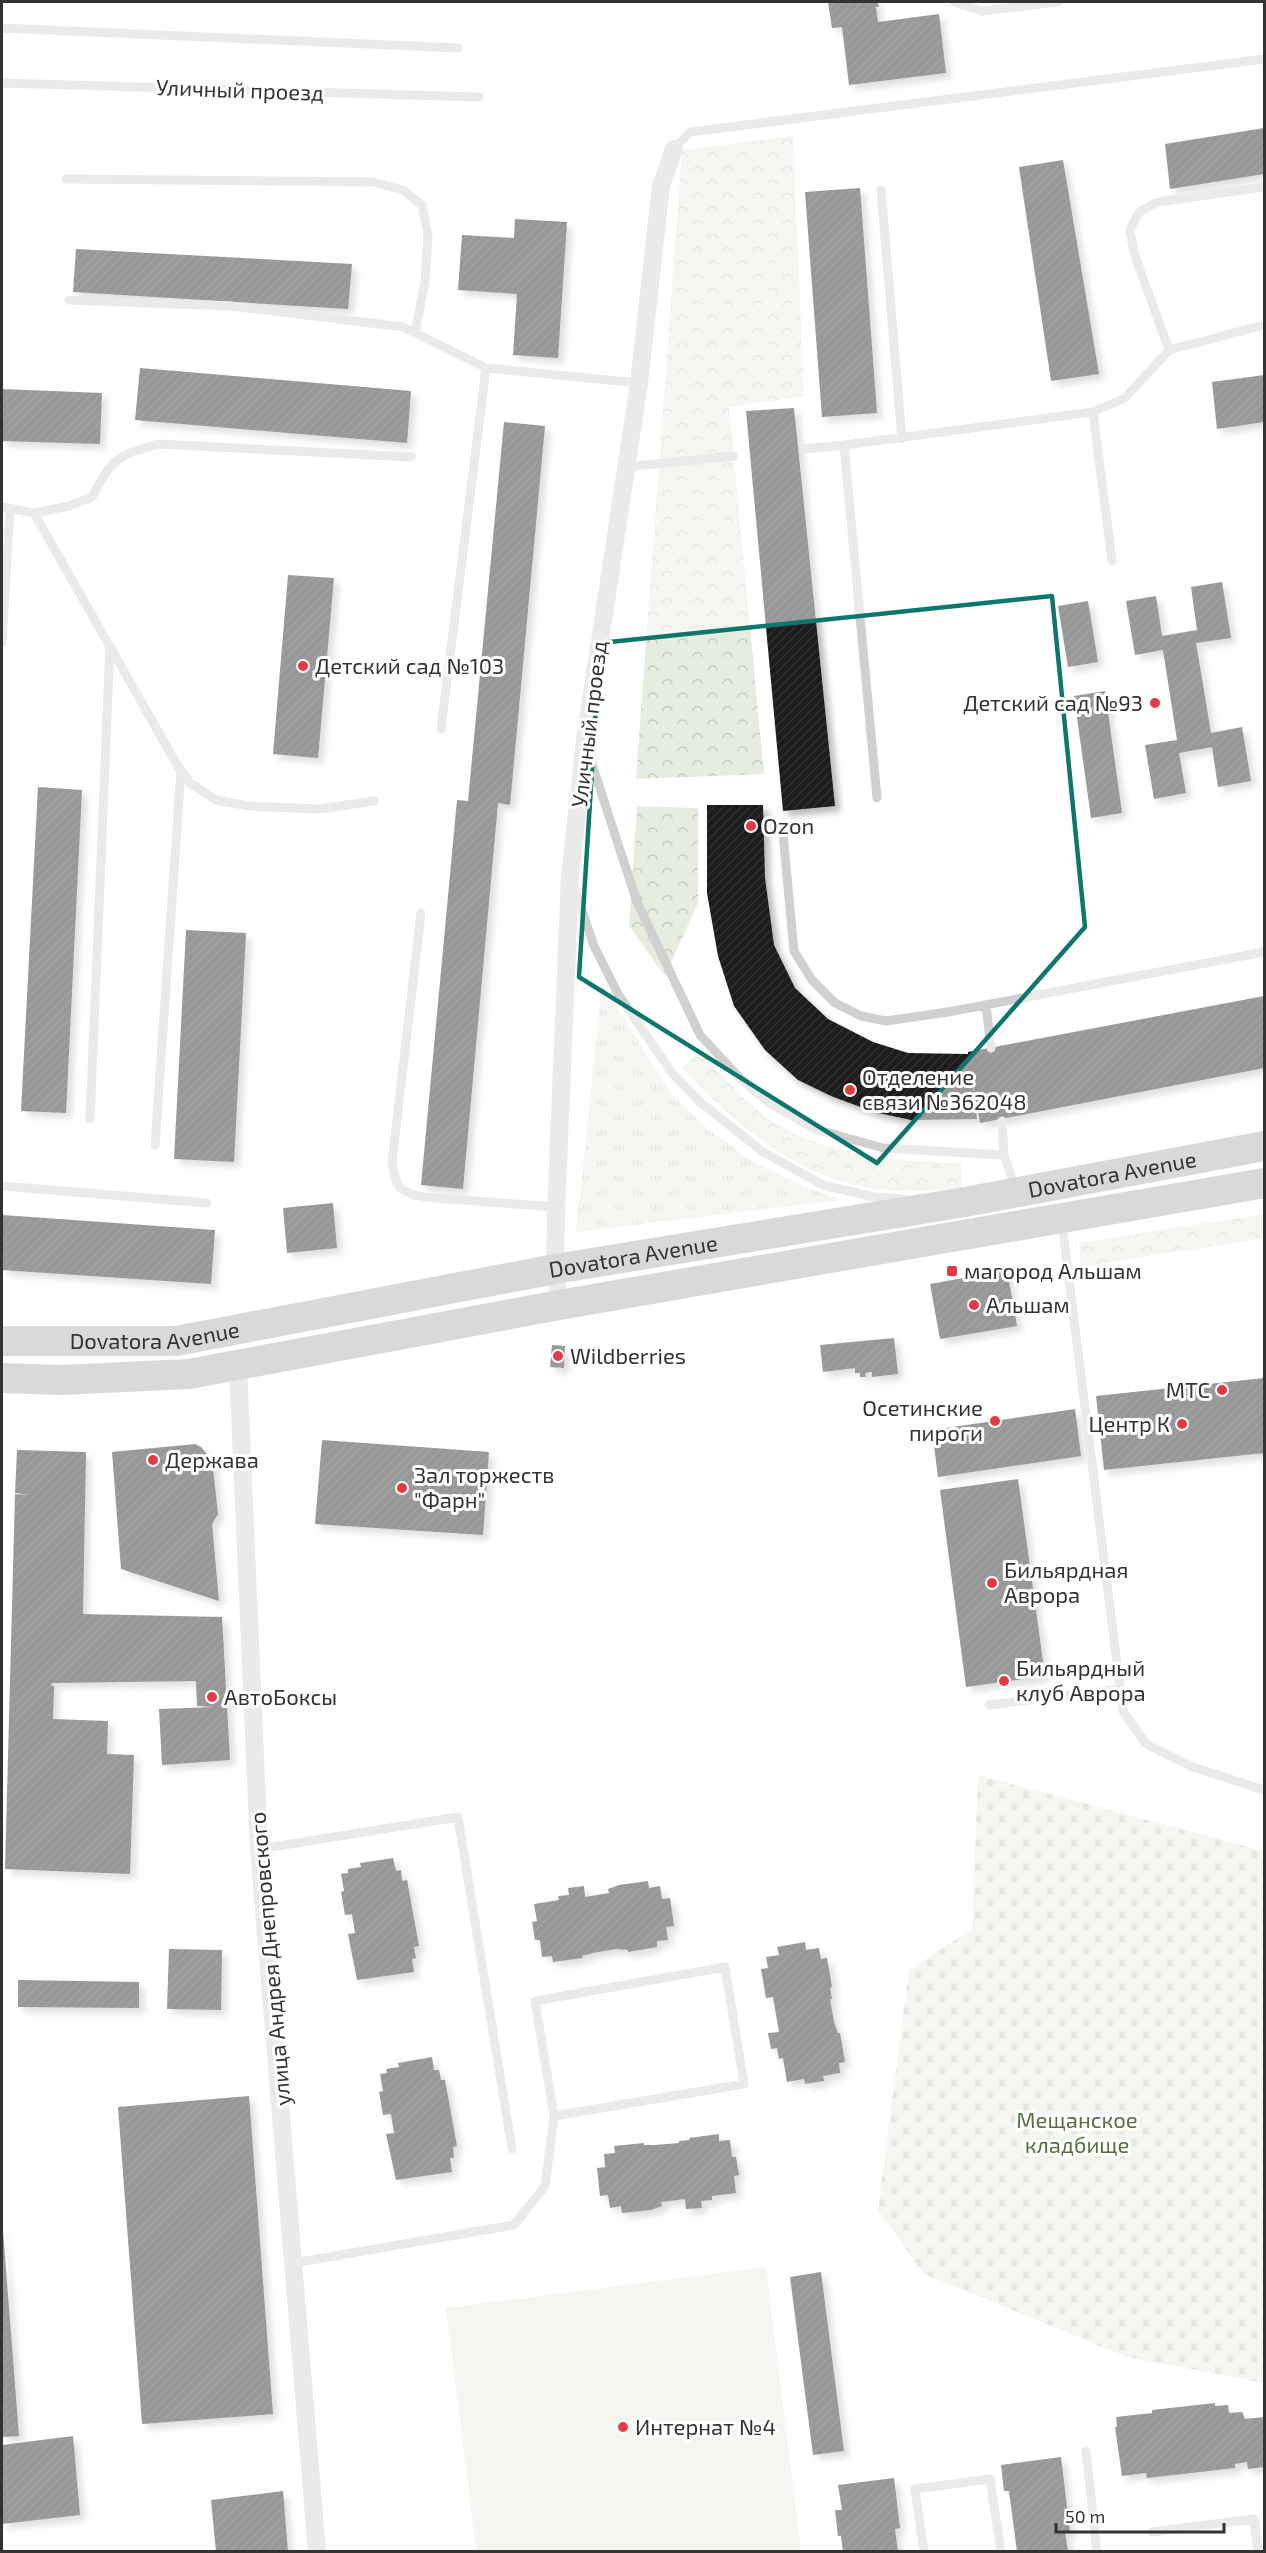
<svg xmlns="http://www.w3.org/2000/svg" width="1266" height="2553" viewBox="0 0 1266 2553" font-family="'Exo 2',sans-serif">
<defs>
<pattern id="grass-tufts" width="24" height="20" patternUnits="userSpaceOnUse" patternTransform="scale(1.5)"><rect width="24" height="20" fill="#e6ecdf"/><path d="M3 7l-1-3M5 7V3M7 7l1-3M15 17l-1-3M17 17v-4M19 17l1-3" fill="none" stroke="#c6cbc0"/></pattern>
<pattern id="forest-crowns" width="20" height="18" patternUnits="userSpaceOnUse" patternTransform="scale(1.5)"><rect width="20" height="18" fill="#e6ecdf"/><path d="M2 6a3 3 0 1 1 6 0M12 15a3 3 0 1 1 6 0" fill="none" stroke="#c6cbc0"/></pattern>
<pattern id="cemetery-stones" width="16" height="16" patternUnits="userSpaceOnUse" patternTransform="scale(1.5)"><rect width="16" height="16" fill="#e6ecdf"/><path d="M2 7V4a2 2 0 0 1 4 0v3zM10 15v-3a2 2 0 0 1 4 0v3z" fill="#c6cbc0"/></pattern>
<pattern id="building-hatch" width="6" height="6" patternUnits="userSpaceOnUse" patternTransform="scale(1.5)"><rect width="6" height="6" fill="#1a1a1a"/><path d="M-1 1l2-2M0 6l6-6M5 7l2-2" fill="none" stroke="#333"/></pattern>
<filter id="shadow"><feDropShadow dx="5.5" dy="5.5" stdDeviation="3" flood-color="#0004"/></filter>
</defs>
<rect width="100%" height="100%" fill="#fff"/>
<path fill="url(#grass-tufts)" d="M602,984L670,1092L709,1130L752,1161L805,1187L841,1200L576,1232Z"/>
<path fill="url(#forest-crowns)" d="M793,136L804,396L729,407L764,774L636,779L682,150Z
M637,806L698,808V903L665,976L629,926Z
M701,1051C720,1073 739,1096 762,1114C820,1156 892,1161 961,1163L962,1190C941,1190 920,1192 899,1191C805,1187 744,1131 682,1068Z
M1264,1214V1238L1081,1267L1079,1243Z"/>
<path fill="url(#cemetery-stones)" d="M978,1775L1264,1851V2383L1127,2357L924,2274L878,2210L909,1970L972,1929Z"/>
<path fill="#e6ecdf" d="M766,2267L801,2551H476L446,2308Z"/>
<path fill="url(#building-hatch)" filter="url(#shadow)" d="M828,2H878L879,7H876L878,22L939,14L946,73L849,85L842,27L832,28Z
M1264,128V174L1170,189L1165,144Z
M1063,160L1099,374L1051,381L1019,167Z
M860,188L877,413L822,417L805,192Z
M515,219L567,222L558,358L513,355L517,294L458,290L462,235L514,238Z
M76,249L352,264L348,309L73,292Z
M140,368L411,391L407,443L135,420Z
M1264,375V422L1217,429L1212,382Z
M2,389L102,393L100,444L2,441Z
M794,408L835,806L783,811L746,411Z
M504,422L545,426L510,805L498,803L463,1189L421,1185L457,800L468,801Z
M288,575L334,578L318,758L273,754Z
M1222,582L1231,638L1196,643L1211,733L1242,727L1251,781L1218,787L1212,747L1179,753L1186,793L1154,799L1145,745L1177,740L1163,650L1135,655L1126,601L1156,596L1162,636L1197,630L1191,587Z
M1088,601L1098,662L1068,667L1058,606Z
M1105,691L1122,813L1091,818L1074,696Z
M38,787L82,790L66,1113L21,1111Z
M707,805H763L765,878L774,945L795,988L828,1019L873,1042L908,1053L968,1054V1052L1264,996V1068L980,1123L972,1077L977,1119L911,1120L874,1112L831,1096L798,1080L765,1050L734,1006L718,956L707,893Z
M186,930L246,933L234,1162L174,1159Z
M333,1203L337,1248L287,1253L283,1208Z
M2,1215L215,1230L211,1284L2,1270Z
M1007,1270L1017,1326L940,1339L930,1284Z
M894,1338L898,1374L872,1377V1372L865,1373L866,1377H860V1373H855V1368L823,1372L820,1345Z
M552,1345L565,1346L564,1368L550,1367Z
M1264,1378V1453L1104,1470L1096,1396Z
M1075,1409L1081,1456L938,1477L932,1430Z
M322,1440L489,1452L483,1535L315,1524Z
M195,1444L201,1447L212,1460L218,1514L212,1524L219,1601L121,1569L112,1452Z
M17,1450L86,1452L83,1614L222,1617L230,1760L162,1765L159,1709L215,1707L197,1706L196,1681L52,1683L51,1686H54L53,1719L108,1721L107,1754L134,1755L130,1874L5,1869L15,1494L31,1495L15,1493Z
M1018,1479L1045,1676L966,1687L940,1490Z
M393,1858L396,1871L401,1870L402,1881L407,1880L419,1946L414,1947L416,1958L412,1959L414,1972L357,1980L348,1934L355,1933L352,1914L345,1915L341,1892L344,1891L341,1874L348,1873V1869L361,1867L360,1863Z
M648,1881L649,1888L660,1886L662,1899L670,1898L674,1926L666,1927L668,1940L657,1941V1947L628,1952V1950L616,1949L593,1953L582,1956L583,1958L553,1962L552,1956L542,1957L540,1940H535L532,1922L537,1921L534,1904L559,1900L558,1896L569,1895L568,1888L584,1886L585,1897L609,1893L608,1889L619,1885Z
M805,1942L806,1950L819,1948L821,1959L827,1958L832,1987L830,1988L832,1999H830L834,2022L838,2033H840L845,2062L839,2063L840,2073L823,2076L824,2081L805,2084L804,2079L787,2082L783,2058L779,2059L777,2048L771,2049L768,2033L779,2032L773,1997L766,1998L761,1969L768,1968L766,1957L779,1955L777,1947Z
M169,1949L222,1950L221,2010L167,2009Z
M18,1980L139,1982V2008L18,2007Z
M432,2057L434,2070H439L441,2080H445L457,2146L453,2147L454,2158H450L452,2172L396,2180L386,2134L394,2133L391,2114L383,2115L379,2092L383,2091L380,2074L387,2073L386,2069L399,2067L398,2063Z
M249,2096L273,2414L142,2424L118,2107Z
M719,2134V2141L730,2140L732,2157H736L739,2175L734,2176L736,2193L712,2196V2200L701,2201L702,2208L686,2209L685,2199L661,2202L662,2206L651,2210L622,2213L621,2206L610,2208L608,2195L600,2196L597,2168L605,2167L604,2154L615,2153L614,2146L644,2143V2145H655L679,2143V2141L690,2140L689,2138Z
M2,2218L19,2436L2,2437Z
M821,2272L844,2451L813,2455L790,2277Z
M1215,2403V2406L1228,2405L1229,2413L1242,2412L1245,2419L1264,2417V2467L1248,2469L1247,2462L1235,2464V2468L1147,2478L1146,2473L1122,2476L1115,2427H1117L1116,2417L1152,2413V2410Z
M73,2436L80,2515L2,2524V2445Z
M1061,2457L1070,2532H1065L1068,2552H1017L1009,2491H1004L1001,2465Z
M894,2478L900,2528L895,2529L898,2552H843L841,2536H838L835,2510H842L838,2485Z
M283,2491L288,2552H216L211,2500Z"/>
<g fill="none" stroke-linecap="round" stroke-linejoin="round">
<path stroke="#d0d0d0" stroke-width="9" d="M954,2L982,11L1058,2
M2,28L458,48
M2,83L479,97
M674,149L690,132L1264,59
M66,179L372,182L403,190L422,205L428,236L425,282L415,333
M881,190L902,439
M69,300L231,306L403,327L486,368
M1169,350L1134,253L1130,230L1139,212L1158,202L1264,187
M1093,412L1112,561
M804,449L844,445
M625,467L734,456
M2,507L34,513L176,763L190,783L216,800L249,806L319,809L374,801
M34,513L69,506L92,497C112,458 117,456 158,444L412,457
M2,642L10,509
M441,729L486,368L639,383
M588,752L637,902L700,1035L737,1075L766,1101L815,1129L883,1148L1004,1155L1015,1188
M877,798L844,445L1093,412L1125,398L1169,350L1264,325
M783,834L794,951L812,980L835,1003L861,1016L886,1021L948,1012L1264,952
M575,890L594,946L618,994L672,1073L700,1102L763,1152L823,1185L874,1197L905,1199
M421,913L392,1162C396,1187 398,1191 423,1197L556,1207
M986,1005L991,1048
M90,1119L110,646
M1002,1121L1004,1155
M155,1145L181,770
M2,1186L207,1203
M1062,1223L1123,1711L1146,1744L1193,1767L1264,1790
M989,1705L1120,1689
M259,1849L458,1817L512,2149
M294,2263L514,2225L545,2186L554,2116L535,2001L725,1967L744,2084L554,2116
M1086,2451L1097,2552
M1152,2532L1254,2519L1258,2552
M924,2552L915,2489L990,2479L1001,2552"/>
<path stroke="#d0d0d0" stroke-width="18" d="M559,1305L555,1269L556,1212L570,877L585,740L639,383L661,186L674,149
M238,1366L259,1849L317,2552"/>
<g stroke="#ababab" stroke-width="30">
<path id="s1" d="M2,1341H176L555,1269L965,1202L1264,1146"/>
<path d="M2,1378L61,1380L189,1374L559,1305L1264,1183"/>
</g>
</g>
<path d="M0 0H1266V2553H0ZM1052,596L1085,927L877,1163L579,977L600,643Z" fill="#fff" fill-opacity=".55" fill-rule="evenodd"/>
<path fill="none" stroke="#0f766e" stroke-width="4.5" stroke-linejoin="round" d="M1052,596L1085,927L877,1163L579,977L600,643Z"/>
<g fill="#e63946" stroke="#fff" stroke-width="2">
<circle cx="303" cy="666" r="6"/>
<circle cx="1155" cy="703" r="6"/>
<circle cx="751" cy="826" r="6"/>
<circle cx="850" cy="1090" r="6"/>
<rect x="946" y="1265" width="12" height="12" rx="3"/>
<circle cx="974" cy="1305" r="6"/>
<circle cx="558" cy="1356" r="6"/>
<circle cx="1222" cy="1390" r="6"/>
<circle cx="995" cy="1421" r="6"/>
<circle cx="1182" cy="1424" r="6"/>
<circle cx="153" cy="1460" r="6"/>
<circle cx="402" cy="1488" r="6"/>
<circle cx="992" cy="1583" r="6"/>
<circle cx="1004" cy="1681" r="6"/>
<circle cx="212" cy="1697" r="6"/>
<circle cx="623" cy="2427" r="6"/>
</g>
<g text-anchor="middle" stroke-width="6" stroke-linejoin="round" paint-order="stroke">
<g font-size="22" fill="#333" stroke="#fff">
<text transform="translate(240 90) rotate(2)" y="8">Уличный проезд</text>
<text transform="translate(589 724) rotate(-83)" y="8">Уличный проезд</text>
<text dy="8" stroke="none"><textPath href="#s1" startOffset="1125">Dovatora Avenue</textPath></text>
<text dy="8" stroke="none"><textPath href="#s1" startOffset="639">Dovatora Avenue</textPath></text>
<text dy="8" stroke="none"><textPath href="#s1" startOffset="153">Dovatora Avenue</textPath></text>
<text transform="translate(270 1959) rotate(-95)" y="8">улица Андрея Днепровского</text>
</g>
<g font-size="22" fill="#333" stroke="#fff" text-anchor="start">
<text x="315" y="674">Детский сад №103</text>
<text x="1143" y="711" text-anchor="end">Детский сад №93</text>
<text x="763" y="834">Ozon</text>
<text x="862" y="1085">Отделение<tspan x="862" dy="25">связи №362048</tspan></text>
<text x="964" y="1279">магород Альшам</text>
<text x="986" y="1313">Альшам</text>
<text x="570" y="1364">Wildberries</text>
<text x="1210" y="1398" text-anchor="end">МТС</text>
<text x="983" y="1416" text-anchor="end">Осетинские<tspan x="983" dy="25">пироги</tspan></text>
<text x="1170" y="1432" text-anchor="end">Центр К</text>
<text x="165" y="1468">Держава</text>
<text x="414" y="1483">Зал торжеств<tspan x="414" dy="25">"Фарн"</tspan></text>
<text x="1004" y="1578">Бильярдная<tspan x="1004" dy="25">Аврора</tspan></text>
<text x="1016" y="1676">Бильярдный<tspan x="1016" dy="25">клуб Аврора</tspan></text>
<text x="224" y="1705">АвтоБоксы</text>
<text x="635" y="2435">Интернат №4</text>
</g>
<g font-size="22" fill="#56703f" stroke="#fff">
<text x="1077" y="2128">Мещанское<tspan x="1077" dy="25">кладбище</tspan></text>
</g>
</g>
<rect width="1266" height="2553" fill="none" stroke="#333333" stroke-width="6"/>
<path d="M1056 2523v9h168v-9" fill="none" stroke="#333333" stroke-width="3"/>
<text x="1065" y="2523" font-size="18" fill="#333333" stroke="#ffffff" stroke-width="4.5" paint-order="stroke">50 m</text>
</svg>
